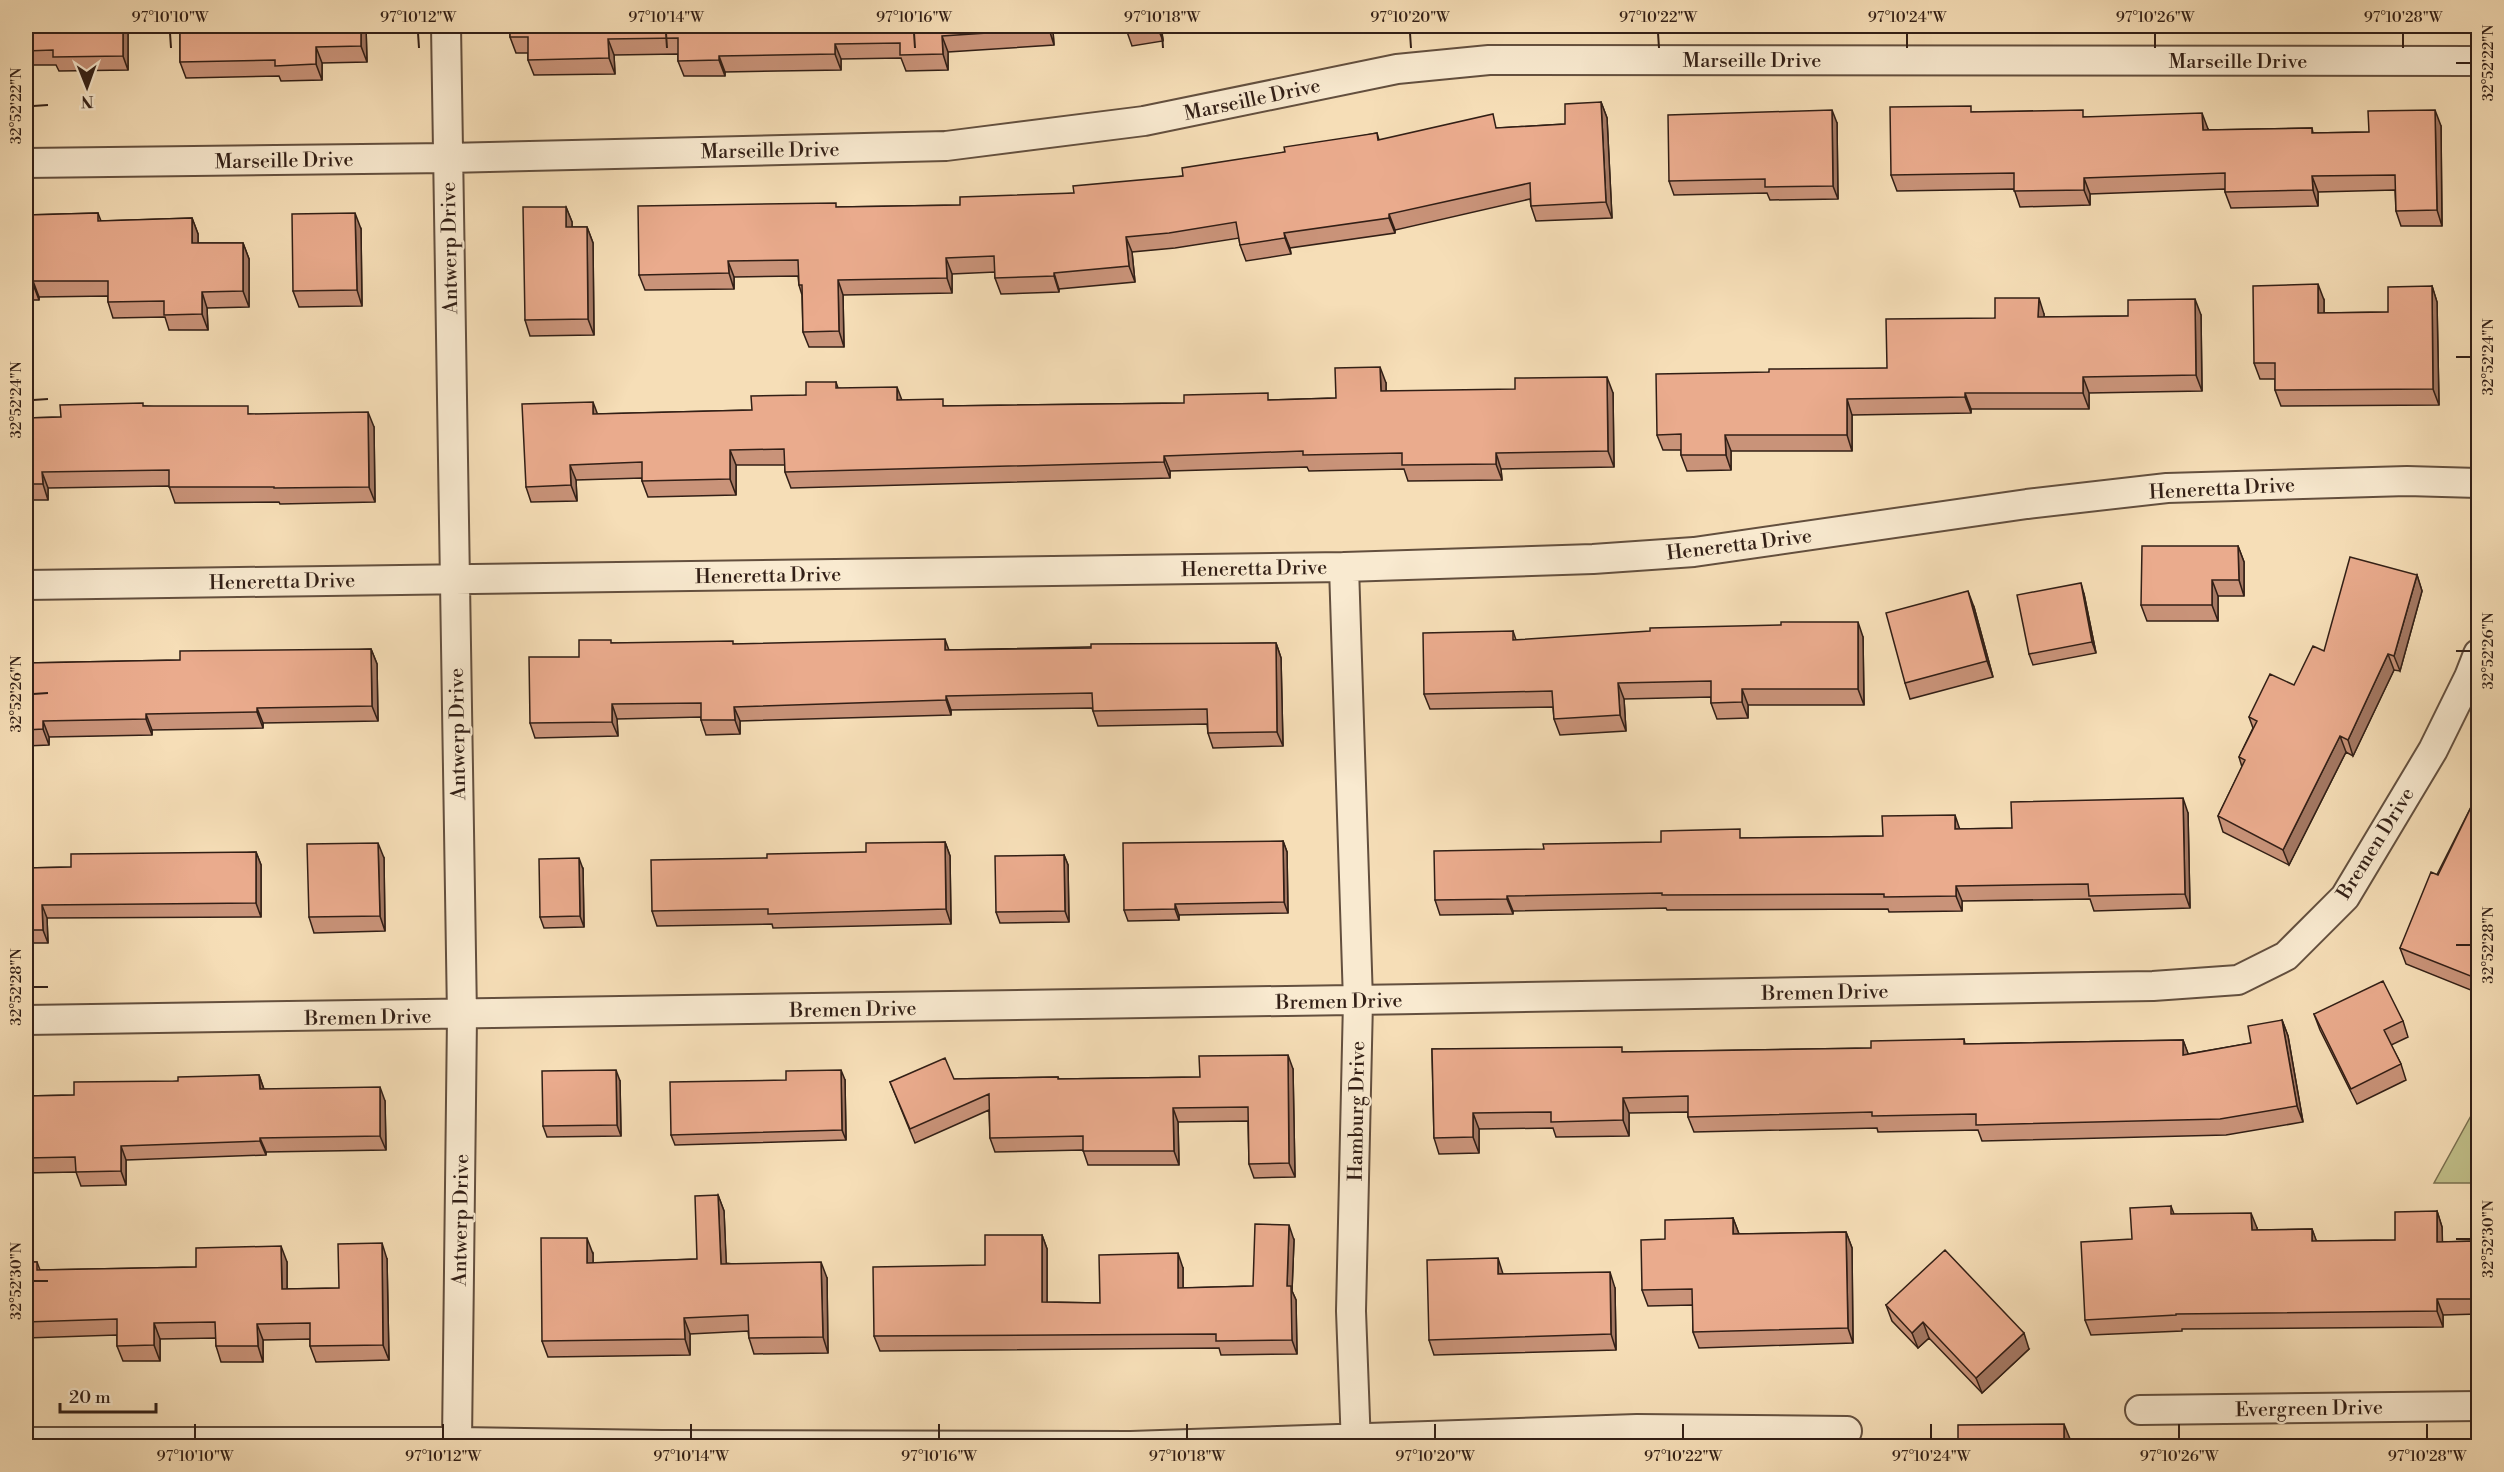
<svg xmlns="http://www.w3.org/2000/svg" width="2504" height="1472" viewBox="0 0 2504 1472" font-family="'Libre Bodoni',serif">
<rect width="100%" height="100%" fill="#f6deb7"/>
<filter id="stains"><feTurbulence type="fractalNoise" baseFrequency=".00333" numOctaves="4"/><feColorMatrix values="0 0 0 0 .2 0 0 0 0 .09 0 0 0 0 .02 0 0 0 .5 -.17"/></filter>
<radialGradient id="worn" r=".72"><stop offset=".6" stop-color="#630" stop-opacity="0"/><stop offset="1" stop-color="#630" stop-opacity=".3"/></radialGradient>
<path fill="#c1c08a" stroke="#7a7050" stroke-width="1.5" d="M2478,1103V1183H2434Z"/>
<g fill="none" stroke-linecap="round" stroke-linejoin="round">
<defs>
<path id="street" d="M446,26L462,1016L457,1442
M26,163L448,158L946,146L1144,121L1397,69L1489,60L2478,61
M1344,567L1358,1001L1351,1311L1356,1446
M26,585L1344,567L1593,559L1694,552L2027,504L2167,488L2407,481L2478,483
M26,1020C735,1014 1444,997 2153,986L2238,980L2286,956L2345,897L2433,750L2469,677L2478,654
M2140,1410L2478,1406
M26,1442H457L662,1445L1131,1446L1637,1429L1847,1431"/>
</defs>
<use href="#street" stroke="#634f3e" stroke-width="32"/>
<use href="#street" stroke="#f9ead0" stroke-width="28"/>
</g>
<path fill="#c99379" stroke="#321f16" stroke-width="1.5" d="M26,26H128V70L59,71L56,65H26Z
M180,26H366L367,62L322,63V80L281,81L279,76L186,78L180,62Z
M510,26H1092L1053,31L1054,45L948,52V70L906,71L901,58L841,59V70L725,72V76H684L678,61V54L614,55L615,74L534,75L528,60V53H516L510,37Z
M1125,26H1161L1163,41L1132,46Z
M1601,102L1607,118L1612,218L1536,221L1531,206L1530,199L1395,230V233L1290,248L1291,254L1246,261L1240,245L1239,238L1175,248L1132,252L1135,282L1059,289V292L1001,294L995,278V272L952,274V293L843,295L844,347H809L803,332L802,295L799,285L798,276L734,277V289L645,290L639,275L838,207L960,205L1074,193L1183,176L1285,152L1377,133L1379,140L1498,128L1565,124Z
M1973,112L2085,117L2208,129V130L2312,128L2313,133L2369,132L2441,126L2442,226H2401L2396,211L2395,190L2318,192V206L2231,208L2225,192V189L2090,194V205L2020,207L2014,189L1897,191L1891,175Z
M1837,123L1838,199L1770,200L1767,193L1674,195L1669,181Z
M566,207L572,222V227H587L593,243L594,335L530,336L525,320Z
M98,213L101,221L192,218L198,234V243H243L249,259V307L207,308L208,330H169L165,317L113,318L108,302V296L39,297V300H26V215Z
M361,229L362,306L299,307L293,291Z
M2432,286L2437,302L2439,405L2281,406L2275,390V379H2260L2254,363L2324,300V313L2388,312Z
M2044,314V317L2128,316L2201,315L2202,391L2089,393V409H1971V413L1852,415V451H1731V470L1687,471L1681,455V450H1663L1657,435L1769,372L1887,368L1995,318Z
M836,382L838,388L902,400L946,406L1184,403L1270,400L1336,398L1386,383V391L1613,393L1614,467L1501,469L1502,480L1408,481L1404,469L1309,471L1307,467L1170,471V478L791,488L785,472V465H736V495L648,497L642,481V478L576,480L577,501L531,502L526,487L597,414L752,410L806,395Z
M144,406L251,414L374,427L375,502L280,504L279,502L175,503L169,486L48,488V500H26V418L61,417Z
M2238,546L2244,562V596H2218V621H2147L2141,605Z
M2417,575L2422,591L2400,671L2394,670L2353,756L2346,752L2289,865L2223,832L2218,816L2242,767L2239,757L2253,728L2249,717L2294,685L2324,651Z
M2084,594L2096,653L2033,665L2029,654Z
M1974,607L1993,677L1910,699L1905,683Z
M1513,631L1516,640L1863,637L1864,705H1748V718L1717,719L1711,703V697L1624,699L1626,731L1560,735L1554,719L1553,707L1430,709L1424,694Z
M612,643L734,644L949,650L1276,643L1281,658L1283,746L1213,748L1208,733L1207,724L1098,726L1092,708L951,710V715L740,721V734L706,735L701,720V717L617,719L618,736L535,738L530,723L579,657Z
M371,649L377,664L378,721L263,723V728L152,730V735L49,737V745L26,746V663L180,660Z
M2478,793V993L2406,964L2400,948Z
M2188,813L2190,908L2094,911L2090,899L1962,901V911L1889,912L1888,909L1667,910L1666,908L1513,911V914L1440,915L1435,900L1544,849L1743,838L1883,836L1960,829L2012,828Z
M1283,841L1287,852L1288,913L1179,915V920L1128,921L1124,910Z
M945,842L950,856L951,924L773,928L772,924L657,926L652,911L767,858L866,852Z
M256,852L261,865V917L47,918L48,943H26V868L71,867Z
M1064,855L1068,865L1069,922L1000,923L996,912Z
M384,858L385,931L314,933L309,917Z
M583,869L584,927L544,928L540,917Z
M2314,1014L2403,1021L2408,1037L2391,1045L2401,1064L2406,1080L2357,1104L2320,1030Z
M2282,1020L2288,1036L2303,1122L2226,1135L1982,1141L1978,1130L1878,1132L1877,1128L1694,1132L1688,1117V1112L1629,1113V1136L1556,1137L1553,1128L1479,1129V1153L1439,1154L1434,1138L1432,1049L1624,1052L1871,1048L1964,1039L1965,1044L2183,1040L2188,1054L2251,1043Z
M1293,1069L1295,1177L1254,1178L1249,1164L1248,1121L1178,1122L1179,1165H1088L1083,1150L995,1152L990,1138L989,1110L915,1143L890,1082L954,1079L1058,1077L1059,1079L1200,1077Z
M259,1075L264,1089L385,1101L386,1150L266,1152V1155L126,1160V1185L81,1186L76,1172L26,1173V1096L74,1095L178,1081Z
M845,1080L846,1140L675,1145L671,1135Z
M620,1081L621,1136L547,1137L543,1126Z
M718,1195L724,1211L726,1263L827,1278L828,1353L754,1354L749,1338L748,1331L690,1334V1355L548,1357L542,1341L593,1254V1263L697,1259Z
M2171,1206L2174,1214L2257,1228V1230L2312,1229L2316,1241L2395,1240L2437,1211L2442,1227V1242L2478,1241V1314L2443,1315V1327L2182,1329V1331L2091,1335L2085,1320Z
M1733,1218L1739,1234L1846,1232L1852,1248L1853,1343L1699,1348L1693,1332V1305L1648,1306L1642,1290L1665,1239Z
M1042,1235L1047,1249V1302L1100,1303L1183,1268V1288L1253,1286L1294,1240L1292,1291L1296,1300L1297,1354L1221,1355L1219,1348L880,1351L874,1336L985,1265Z
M387,1259L389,1360L316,1362L310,1346V1339L263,1340V1362H221L216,1346V1338L160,1339V1361H123L117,1346V1335L26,1338V1262H37L40,1270L196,1267L287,1262V1289L339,1288Z
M1503,1274L1615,1288L1616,1350L1434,1355L1429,1340Z
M1886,1305L2029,1349L1982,1393L1929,1338L1918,1348L1892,1321Z"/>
<path fill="#a47863" stroke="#321f16" stroke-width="1.5" d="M123,26H128V70L123,56Z
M361,26H366L367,62L361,46Z
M1048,26H1051L1053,31L1054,45L1049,29Z
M1157,26H1161L1163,41Z
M942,36L948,52V70L943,54Z
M608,39L614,55L615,74L609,58Z
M835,44L841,59V70L835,54Z
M316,47L322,63V80L316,64Z
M719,56L725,72V76L719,60Z
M1601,102L1607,118L1612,218L1606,202Z
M1832,110L1837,123L1838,199L1833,186Z
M2435,110L2441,126L2442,226L2437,210Z
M2202,113L2208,129L2209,146L2203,130Z
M2312,176L2318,192V206L2313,190Z
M2084,178L2090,194V205L2084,190Z
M566,207L572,222V243L566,227Z
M355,213L361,229L362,306L357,290Z
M1389,214L1395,230V233L1389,218Z
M192,218L198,234V259L192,243Z
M587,227L593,243L594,335L588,319Z
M1284,233L1290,248L1291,254L1285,238Z
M1126,237L1132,252L1135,282L1129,266Z
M243,243L249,259V307L243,291Z
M946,258L952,274V293L947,278Z
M728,261L734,277V289L729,273Z
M1054,273L1059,289V292L1054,276Z
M838,280L843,295L844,347L839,331Z
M33,281L39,297V300L33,284Z
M2318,284L2324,300V329L2318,313Z
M2432,286L2437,302L2439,405L2433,389Z
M202,292L207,308L208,330L202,314Z
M2039,298L2044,314V333L2038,317Z
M2195,299L2201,315L2202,391L2196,375Z
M1380,367L1386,383V406L1381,391Z
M1607,377L1613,393L1614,467L1608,451Z
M2083,377L2089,393V409L2083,393Z
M897,387L903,403L897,400Z
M1965,393L1971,409V413L1965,397Z
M1847,399L1852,415V451L1847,435Z
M593,402L599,418L593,414Z
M368,412L374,427L375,502L369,487Z
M1725,435L1731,451V470L1726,455Z
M730,450L736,465V495L730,479Z
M1496,453L1501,469L1502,480L1496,464Z
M1164,456L1170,471V478L1164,462Z
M570,465L576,480L577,501L571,485Z
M42,472L48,488V500L43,484Z
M2238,546L2244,562V596L2239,580Z
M2417,575L2422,591L2400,671L2394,656Z
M2212,580L2218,596V621L2212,605Z
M2081,583L2084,594L2096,653L2092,642Z
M1968,591L1974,607L1993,677L1987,661Z
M1858,622L1863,637L1864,705L1858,689Z
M945,639L950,653L945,650Z
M1276,643L1281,658L1283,746L1277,732Z
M371,649L377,664L378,721L372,706Z
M2388,654L2394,670L2353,756L2348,740Z
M1618,683L1624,699L1626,731L1620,715Z
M1742,689L1748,705V718L1742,702Z
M946,696L951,710V715L946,700Z
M612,704L617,719L618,736L612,722Z
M734,707L740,721V734L735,720Z
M257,708L263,723V728L257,712Z
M146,714L152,730V735L146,719Z
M43,721L49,737V745L43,729Z
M2340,736L2346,752L2289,865L2283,850Z
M2183,798L2188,813L2190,908L2185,894Z
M1955,815L1960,830L1955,829Z
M1283,841L1287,852L1288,913L1284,902Z
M945,842L950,856L951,924L946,909Z
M378,843L384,858L385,931L380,916Z
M256,852L261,865V917L256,903Z
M1064,855L1068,865L1069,922L1065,911Z
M579,858L583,869L584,927L580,916Z
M1956,886L1962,901V911L1956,896Z
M1507,896L1513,911V914L1507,899Z
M1175,904L1179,915V920L1175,909Z
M42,905L47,918L48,943L43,930Z
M2282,1020L2288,1036L2303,1122L2297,1106Z
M2183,1040L2189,1056L2183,1055Z
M1288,1055L1293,1069L1295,1177L1289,1163Z
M616,1070L620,1081L621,1136L617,1125Z
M841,1070L845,1080L846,1140L842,1130Z
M259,1075L264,1090L260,1089Z
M380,1087L385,1101L386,1150L380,1136Z
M1623,1098L1629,1113V1136L1623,1120Z
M1173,1108L1178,1122L1179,1165L1174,1151Z
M1473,1113L1479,1129V1153L1473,1137Z
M260,1138L266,1152V1155L260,1141Z
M121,1146L126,1160V1185L121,1171Z
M718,1195L724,1211L727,1279L721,1264Z
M2437,1211L2442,1227L2443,1258L2437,1242Z
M2251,1213L2257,1228V1246L2252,1230Z
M1733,1218L1739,1234H1733Z
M1289,1225L1294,1240L1292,1291L1296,1300L1297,1354L1292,1340L1287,1286Z
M2312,1229L2318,1245L2312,1241Z
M1846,1232L1852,1248L1853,1343L1848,1328Z
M1042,1235L1047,1249V1317L1042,1302Z
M587,1238L593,1254V1279L587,1263Z
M382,1243L387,1259L389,1360L383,1345Z
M281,1246L287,1262V1305L282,1289Z
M1178,1253L1183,1268V1302L1178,1288Z
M1498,1258L1503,1274H1498Z
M821,1262L827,1278L828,1353L823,1337Z
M1610,1272L1615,1288L1616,1350L1611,1334Z
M2437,1299L2443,1315V1327L2437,1311Z
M684,1318L690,1334V1355L685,1339Z
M1923,1322L1929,1338L1918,1348L1912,1333Z
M154,1323L160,1339V1361L154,1345Z
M257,1324L263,1340V1362L258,1346Z
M2024,1333L2029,1349L1982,1393L1976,1378Z
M2064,1424L2070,1439V1446H2064Z"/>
<path fill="#eaab8d" stroke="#321f16" stroke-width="1.5" d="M26,26H123V56L53,57V50L26,51Z
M180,26H361V46L316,47V64L275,66V60L180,62Z
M510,26H1048L1049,29L942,36L943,54L900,55V43L835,44V54L719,56V60L678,61V38L608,39L609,58L528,60V37H510Z
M1125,26H1156L1126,30Z
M1601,102L1606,202L1531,206L1530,183L1389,214V218L1284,233L1285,238L1240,245L1236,222L1169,233L1126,237L1129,266L1054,273V276L995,278L994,256L946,258L947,278L838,280L839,331L803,332L802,285H799L798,260L728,261L729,273L639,275L638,206L836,203V207L960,205V197L1074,193L1073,186L1183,176L1182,168L1285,152L1284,147L1377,133L1378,140L1493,114L1496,128L1565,124V104Z
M1971,106V112L2083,110V117L2202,113L2203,130L2312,128V133L2369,132L2368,111L2435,110L2437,210L2396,211L2395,175L2312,176L2313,190L2225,192V173L2084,178V190L2014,191V173L1891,175L1890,107Z
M1832,110L1833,186L1765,187V179L1669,181L1668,115Z
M523,207H566V227H587L588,319L525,320Z
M98,213V221L192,218V243H243V291L202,292V314L164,315V301L108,302V281H33V284H26V215Z
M355,213L357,290L293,291L292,214Z
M2318,284V313L2388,312V287L2432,286L2433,389L2275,390V363H2254L2253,286Z
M1995,298H2039L2038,317L2128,316V300L2195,299L2196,375L2083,377V393H1965V397L1847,399V435H1725L1726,455H1681V434L1657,435L1656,374L1769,372V369L1887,368L1886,319L1995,318Z
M1380,367L1381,391L1515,389V378L1607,377L1608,451L1496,453V464L1402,465V453L1303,455V451L1164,456V462L785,472L784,449L730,450V479L642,481V462L570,465L571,485L526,487L522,404L593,402V414L752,410L751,396L806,395V382H836V388L897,387V400L943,399V406L1184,403V395L1268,393V400L1336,398L1335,368Z
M143,403V406H248V414L368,412L369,487L274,488V487H169V470L42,472L43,484H26V418L61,417L60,405Z
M2142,546H2238L2239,580H2212V605H2141Z
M2350,557L2417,575L2394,656L2388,654L2348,740L2340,736L2283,850L2218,816L2245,760L2239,757L2257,721L2249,717L2270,674L2294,685L2313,646L2324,651Z
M2081,583L2092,642L2029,654L2017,595Z
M1968,591L1987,661L1905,683L1886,613Z
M1781,622H1858V689H1742V702L1711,703V681L1618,683L1620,715L1554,719L1552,691L1424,694L1423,633L1513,631V640L1650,631V628L1781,625Z
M945,639V650L1091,648V644L1276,643L1277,732L1208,733L1207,709L1093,711L1092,693L946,696V700L734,707L735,720H701V703L612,704V722L530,723L529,657H579V640H611V643L733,641V644Z
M371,649L372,706L257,708V712L146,714V719L43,721V729L26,730V663L180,660V651Z
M2478,793V979L2400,948L2431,872L2438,875Z
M2183,798L2185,894L2089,896L2088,884L1956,886V896L1884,897V894L1662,895V893L1507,896V899L1435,900L1434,851L1544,849L1543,844L1661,842V831L1740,829V838L1883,836L1882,816L1955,815V829L2012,828L2011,802Z
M1283,841L1284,902L1175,904V909L1124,910L1123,843Z
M945,842L946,909L768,914V909L652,911L651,860L767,858V854L866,852V843Z
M378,843L380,916L309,917L307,844Z
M256,852V903L42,905L43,930H26V868L71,867V854Z
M1064,855L1065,911L996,912L995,856Z
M579,858L580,916L540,917L539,859Z
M2383,981L2403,1021L2384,1030L2401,1064L2351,1089L2314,1014Z
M2282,1020L2297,1106L2220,1119L1976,1125V1114L1872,1116V1112L1688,1117V1096L1623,1098V1120L1551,1122V1112L1473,1113V1137L1434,1138L1432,1049L1622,1047V1052L1871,1048V1041L1964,1039V1044L2183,1040V1055L2251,1043L2248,1026Z
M1288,1055L1289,1163L1249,1164L1248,1107L1173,1108L1174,1151H1083V1136L990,1138L989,1094L910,1129L890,1082L945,1058L954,1079L1058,1077V1079L1200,1077L1199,1056Z
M616,1070L617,1125L543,1126L542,1071Z
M841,1070L842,1130L671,1135L670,1082L786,1080V1071Z
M259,1075L260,1089L380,1087V1136L260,1138V1141L121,1146V1171L76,1172L75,1157L26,1158V1096L74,1095V1082L178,1081V1077Z
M718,1195L721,1264L821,1262L823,1337L749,1338L748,1315L684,1318L685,1339L542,1341L541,1238H587V1263L697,1259L695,1196Z
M2171,1206V1214L2251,1213L2252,1230L2312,1229V1241L2395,1240V1212L2437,1211V1242L2478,1241V1299H2437V1311L2176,1314V1315L2085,1320L2081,1242L2132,1239L2130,1208Z
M1733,1218V1234L1846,1232L1848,1328L1693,1332L1692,1289L1642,1290L1641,1240L1665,1239V1220Z
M1255,1224L1289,1225L1287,1286H1291L1292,1340L1216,1341V1334L874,1336L873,1267L985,1265V1235H1042V1302L1100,1303L1099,1255L1178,1253V1288L1253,1286Z
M382,1243L383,1345L310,1346V1323L257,1324L258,1346H216L215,1322L154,1323V1345L117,1346V1319L26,1322V1262H37V1270L196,1267V1248L281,1246L282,1289L339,1288L338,1244Z
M1945,1250L2024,1333L1976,1378L1923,1322L1912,1333L1886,1305Z
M1498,1258V1274L1610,1272L1611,1334L1429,1340L1427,1260Z
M2064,1424V1446H1958V1425Z"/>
<path fill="none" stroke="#321f16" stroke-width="2" d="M170,33L171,48M418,33L419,48M666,33L667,48M914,33L915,48M1162,33L1163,48M1410,33L1411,48M1658,33L1659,48M1907,33V48M2155,33V48M2403,33V48M2456,63H2471M33,106L48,105M2456,357H2471M33,400L48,399M2456,651H2471M33,694L48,693M2456,945H2471M33,987H48M2456,1239H2471M33,1281H48M195,1424V1439M443,1424V1439M691,1424V1439M939,1424V1439M1187,1424V1439M1435,1424V1439M1683,1424V1439M1931,1424V1439M2179,1424V1439M2427,1424V1439"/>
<g text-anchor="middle" stroke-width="4.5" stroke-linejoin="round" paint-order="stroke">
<g font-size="20" fill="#321f16" stroke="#f9ead0">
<text x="1752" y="67">Marseille Drive</text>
<text x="2238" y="68">Marseille Drive</text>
<text transform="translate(1252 99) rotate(-12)" y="7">Marseille Drive</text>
<text transform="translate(770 150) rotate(-1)" y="7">Marseille Drive</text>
<text transform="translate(284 160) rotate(-1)" y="7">Marseille Drive</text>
<text transform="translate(449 248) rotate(-91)" y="7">Antwerp Drive</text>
<text transform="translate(2222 488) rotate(-3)" y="7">Heneretta Drive</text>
<text transform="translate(1739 544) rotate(-7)" y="7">Heneretta Drive</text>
<text transform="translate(1254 568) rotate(-1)" y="7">Heneretta Drive</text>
<text transform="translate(768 575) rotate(-1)" y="7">Heneretta Drive</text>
<text transform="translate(282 581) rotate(-1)" y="7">Heneretta Drive</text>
<text transform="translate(457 734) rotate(-91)" y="7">Antwerp Drive</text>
<text transform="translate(2375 843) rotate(-58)" y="7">Bremen Drive</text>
<text transform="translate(1825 992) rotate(-1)" y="7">Bremen Drive</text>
<text transform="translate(1339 1001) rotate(-1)" y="7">Bremen Drive</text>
<text transform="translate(853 1009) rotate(-1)" y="7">Bremen Drive</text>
<text transform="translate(368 1017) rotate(-1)" y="7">Bremen Drive</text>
<text transform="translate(1356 1111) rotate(-89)" y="7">Hamburg Drive</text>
<text transform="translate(460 1220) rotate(-89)" y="7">Antwerp Drive</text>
<text transform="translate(2309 1408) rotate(-1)" y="7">Evergreen Drive</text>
</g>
</g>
<rect width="2504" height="1472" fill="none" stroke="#f6deb7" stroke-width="66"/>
<g transform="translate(87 87) rotate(179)" stroke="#f9ead0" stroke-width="4.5" paint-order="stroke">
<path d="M0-4.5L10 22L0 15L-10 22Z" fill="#321f16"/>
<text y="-9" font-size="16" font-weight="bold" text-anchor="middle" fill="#321f16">N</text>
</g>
<path d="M60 1403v9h96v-9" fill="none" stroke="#321f16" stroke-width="3"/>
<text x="69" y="1403" font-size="18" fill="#321f16" stroke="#f9ead0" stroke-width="4.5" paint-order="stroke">20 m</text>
<rect x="33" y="33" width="2438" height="1406" fill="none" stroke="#321f16" stroke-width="2"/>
<g font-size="15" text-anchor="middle" fill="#321f16">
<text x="170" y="22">97°10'10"W</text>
<text x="418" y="22">97°10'12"W</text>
<text x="666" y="22">97°10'14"W</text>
<text x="914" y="22">97°10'16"W</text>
<text x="1162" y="22">97°10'18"W</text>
<text x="1410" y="22">97°10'20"W</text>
<text x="1658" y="22">97°10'22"W</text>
<text x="1907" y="22">97°10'24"W</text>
<text x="2155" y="22">97°10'26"W</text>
<text x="2403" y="22">97°10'28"W</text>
<text transform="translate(2488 63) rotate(-90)" y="5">32°52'22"N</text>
<text transform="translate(16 106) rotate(-90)" y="5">32°52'22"N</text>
<text transform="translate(2488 357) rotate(-90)" y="5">32°52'24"N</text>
<text transform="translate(16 400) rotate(-90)" y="5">32°52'24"N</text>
<text transform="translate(2488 651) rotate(-90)" y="5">32°52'26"N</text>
<text transform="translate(16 694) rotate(-90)" y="5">32°52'26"N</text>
<text transform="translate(2488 945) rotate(-90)" y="5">32°52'28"N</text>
<text transform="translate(16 987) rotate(-90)" y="5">32°52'28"N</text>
<text transform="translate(2488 1239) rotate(-90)" y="5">32°52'30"N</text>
<text transform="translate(16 1281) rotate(-90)" y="5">32°52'30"N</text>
<text x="195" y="1461">97°10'10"W</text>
<text x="443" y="1461">97°10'12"W</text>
<text x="691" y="1461">97°10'14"W</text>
<text x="939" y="1461">97°10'16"W</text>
<text x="1187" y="1461">97°10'18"W</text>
<text x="1435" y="1461">97°10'20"W</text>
<text x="1683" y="1461">97°10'22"W</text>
<text x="1931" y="1461">97°10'24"W</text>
<text x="2179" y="1461">97°10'26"W</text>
<text x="2427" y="1461">97°10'28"W</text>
</g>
<rect width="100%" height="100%" filter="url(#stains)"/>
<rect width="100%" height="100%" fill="url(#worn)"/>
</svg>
